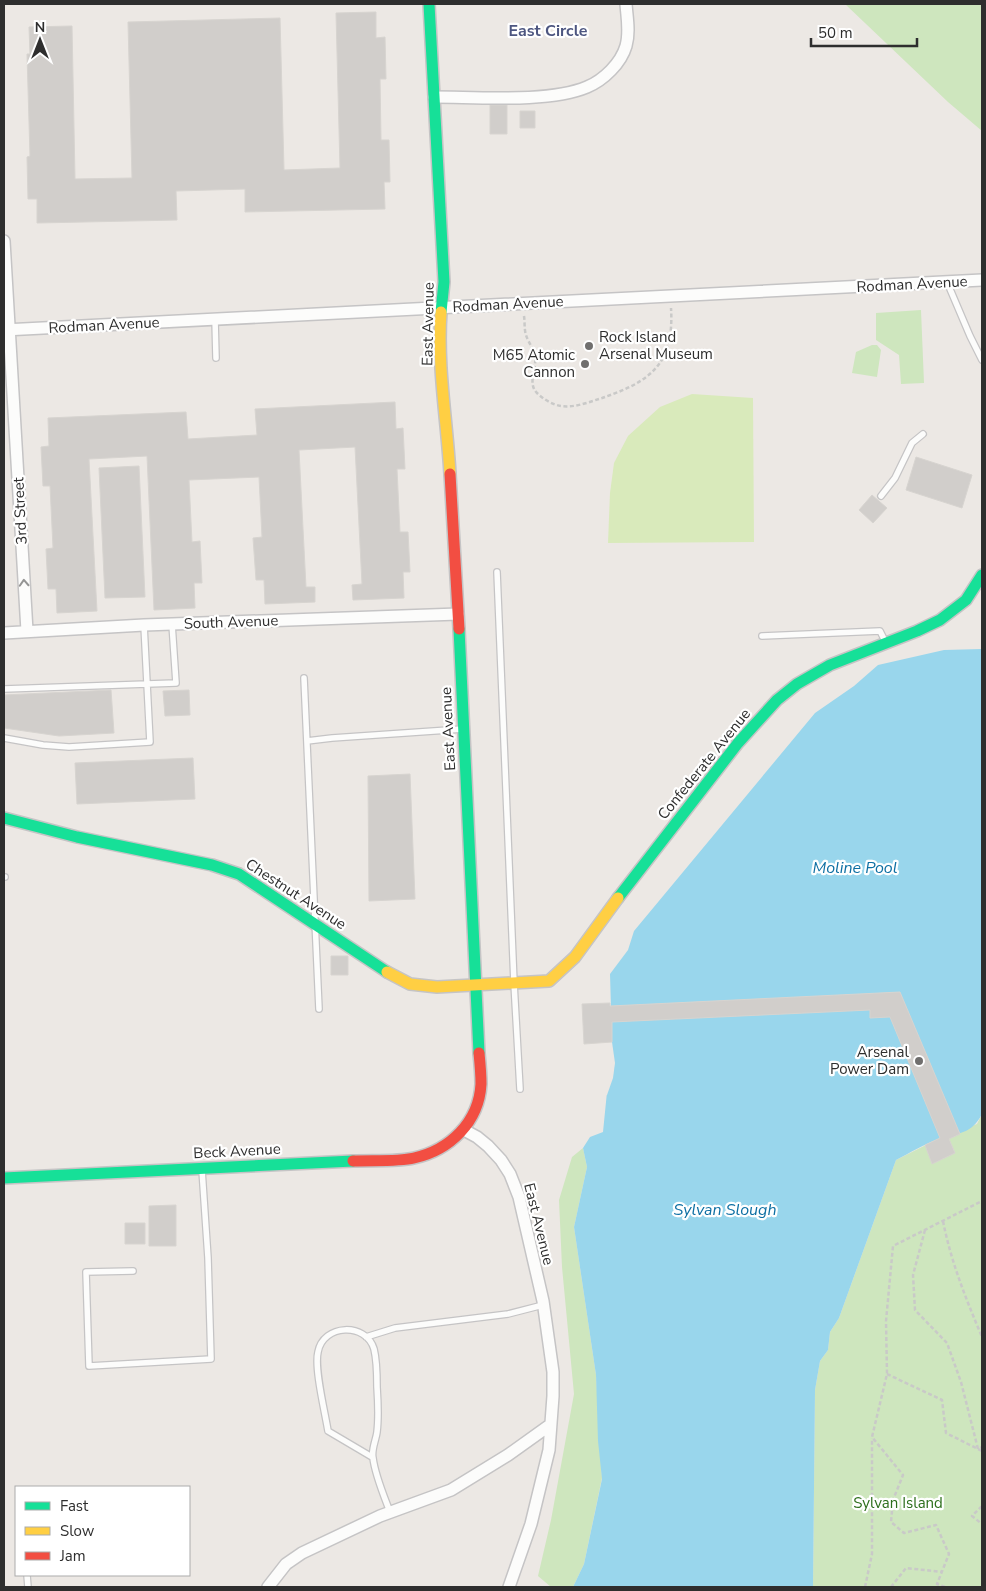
<svg xmlns="http://www.w3.org/2000/svg" width="986" height="1591" viewBox="0 0 986 1591" font-family="'Nunito Sans',sans-serif">
<rect width="100%" height="100%" fill="#ece8e4"/>
<path fill="#cee6be" d="M845,4H982V131L948,102Z
M921,310L924,383L901,384L899,355L876,340V313Z
M872,345H877L881,350L877,377L852,373L856,352Z
M982,1114V1587H813L815,1390L820,1361L828,1350L830,1332L839,1318L896,1160L940,1138L977,1124Z
M583,1148L587,1167L574,1227L596,1375L602,1478L584,1564L573,1587H551L538,1576L551,1520L574,1394L562,1267L559,1200L572,1157Z"/>
<path fill="#d9eabb" d="M692,394L753,398L754,542L608,543L610,493L614,463L628,436L660,407Z"/>
<path fill="#99d6ec" d="M982,649V1114C971,1135 959,1132 939,1139C924,1144 910,1153 896,1160L839,1318L830,1332L828,1350L820,1361L815,1390L813,1587H573L584,1564L602,1479L598,1441L596,1375L574,1227L587,1167L583,1148L590,1137L603,1132L612,1042L610,974L628,950L634,931L815,713L854,686L878,665L944,650Z"/>
<path fill="#ece8e4" d="M610,1042H612L615,1063L613,1078L607,1095L604,1096Z"/>
<path fill="#d1cecb" stroke="#d7d4d0" d="M376,12V38L385,37L386,79H380L381,140H389L390,182H384L385,209L245,212V189L176,191L177,220L37,223V199H28L27,157L30,156L27,54H30L29,27L72,26L75,179L132,178L128,22L280,18L284,170L340,168L336,13Z
M490,105H507V134H490Z
M520,111H535V128H520Z
M395,402L396,429L403,428L405,469H397L400,532H408L410,572H403L404,598L353,600L352,585L362,584L355,447L299,450L306,587H315V602L265,604L264,580H256L253,538L262,537L259,477L189,480L192,542L200,541L202,583H194L195,608L154,610L147,456L89,459L97,611L57,613L56,589H48L46,549L53,548L50,486H43L41,447L49,446L48,418L186,412L188,439L257,435L255,409Z
M916,457L972,475L962,508L906,490Z
M139,466L145,597L105,598L99,468Z
M872,495L887,508L873,523L859,510Z
M111,690L114,733L59,736L4,728V695Z
M189,690L190,715L165,716L163,691Z
M193,758L195,799L77,804L75,763Z
M410,774L415,899L369,901L368,776Z
M331,956H348V975H331Z
M900,992L960,1134L949,1139L955,1153L932,1164L925,1145L940,1138L890,1017L870,1018V1010L612,1022V1042L584,1044L582,1004L610,1003V1006Z
M176,1205V1246H149V1206Z
M125,1223H145V1244H125Z"/>
<g fill="none" stroke-linecap="round" stroke-linejoin="round">
<defs>
<path id="lane" d="M947,282L970,336L982,360
M215,319L216,358
M881,496L895,478L912,443L923,434
M497,572L514,983L520,1089
M762,636L880,631L885,641
M304,678L319,1009
M4,689L176,683L172,624
M4,738L43,745L69,747L150,742L144,625
M307,741L332,738L463,729
M4,877H5
M133,1271L86,1272L89,1366L211,1359L208,1258L202,1170
M366,1337L395,1328L508,1314L543,1305
M372,1457L328,1431C325,1412 314,1368 318,1352C323,1324 366,1322 374,1349C377,1361 377,1374 377,1387C378,1402 379,1416 377,1432C376,1440 371,1450 373,1458C375,1475 384,1496 390,1512
M27,1575L28,1587"/>
<path id="street" d="M434,97C477,97 549,103 587,87C604,80 621,63 626,46C630,32 627,18 626,4
M4,241L27,631
M4,330L982,280
M4,633L144,625L458,614
M464,1130L477,1137L488,1146L501,1160L510,1174L519,1197L543,1301L553,1372V1396L549,1450L531,1524L509,1587
M268,1587L286,1564L302,1553L380,1516L451,1490L508,1455L550,1425"/>
<path id="fast" d="M429,4L444,282L441,312
M459,629L479,1053
M4,818L77,837L212,865L239,874L387,972
M618,898L738,743L777,700L797,684L830,665L917,631L940,620L966,600L982,575
M4,1178L353,1161"/>
<path id="slow" d="M441,312C437,366 447,421 450,474
M387,972L410,984L437,987L549,981L575,957L618,898"/>
<path id="jam" d="M450,474L459,629
M353,1161C371,1160 397,1162 414,1158C450,1150 479,1122 481,1084C481,1074 480,1063 479,1053"/>
</defs>
<use href="#lane" stroke="#c5c4c5" stroke-width="8"/>
<use href="#street" stroke="#c5c4c5" stroke-width="14"/>
<use href="#fast" stroke="#c5c4c5" stroke-width="14"/>
<use href="#slow" stroke="#c5c4c5" stroke-width="14"/>
<use href="#jam" stroke="#c5c4c5" stroke-width="14"/>
<path stroke="#c9c9c8" stroke-width="2.5" stroke-dasharray="4 2.5" stroke-linecap="butt" d="M524,316C525,322 524,329 526,335C528,342 534,349 535,356C537,369 527,383 537,393C543,399 553,405 561,406C575,408 589,402 602,398C625,390 652,380 664,356C671,341 672,324 671,308
M943,1221C951,1262 966,1299 982,1337
M925,1230L913,1275L915,1310L947,1343L961,1382L978,1449L982,1447
M887,1374L942,1400L946,1433L982,1451
M982,1507H981L972,1516L982,1524
M865,1587L872,1554V1438
M891,1587L906,1568L942,1572
M945,1587L937,1584L949,1554L936,1525L904,1533L891,1522L893,1500L903,1475L872,1437L887,1374L886,1321L893,1246L982,1201"/>
<use href="#lane" stroke="#fcfcfb" stroke-width="5.5"/>
<use href="#street" stroke="#fcfcfb" stroke-width="11"/>
<use href="#fast" stroke="#16e098" stroke-width="11"/>
<use href="#slow" stroke="#ffcf43" stroke-width="11"/>
<use href="#jam" stroke="#f24e42" stroke-width="11"/>
</g>
<defs><path id="oneway-chevron" d="M-2-3.5L2.5 0L-2 3.5" fill="none" stroke-width="1.6" stroke-linecap="round" stroke-linejoin="round" transform="scale(1.25)"/></defs>
<use stroke="#959594" href="#oneway-chevron" transform="translate(24 583) rotate(-93)"/>
<g fill="#706f6e" stroke="#fff" stroke-width="2">
<circle cx="589" cy="346" r="5"/>
<circle cx="585" cy="364" r="5"/>
<circle cx="919" cy="1061" r="5"/>
</g>
<g text-anchor="middle" stroke-width="4.5" stroke-linejoin="round" paint-order="stroke">
<g font-size="15" fill="#2e2e2e" stroke="#fff">
<text transform="translate(912 284) rotate(-3)" y="5">Rodman Avenue</text>
<text transform="translate(508 304) rotate(-3)" y="5">Rodman Avenue</text>
<text transform="translate(428 324) rotate(-89)" y="5">East Avenue</text>
<text transform="translate(104 325) rotate(-3)" y="5">Rodman Avenue</text>
<text transform="translate(20 511) rotate(-93)" y="5">3rd Street</text>
<text transform="translate(231 622) rotate(-2)" y="5">South Avenue</text>
<text transform="translate(448 729) rotate(-93)" y="5">East Avenue</text>
<text transform="translate(704 764) rotate(-51)" y="5">Confederate Avenue</text>
<text transform="translate(296 894) rotate(33)" y="5">Chestnut Avenue</text>
<text transform="translate(237 1151) rotate(-3)" y="5">Beck Avenue</text>
<text transform="translate(539 1224) rotate(76)" y="5">East Avenue</text>
</g>
<g font-size="15" fill="#2e2e2e" stroke="#fff" text-anchor="end">
<text x="599" y="342" text-anchor="start">Rock Island<tspan x="599" dy="17">Arsenal Museum</tspan></text>
<text x="575" y="360">M65 Atomic<tspan x="575" dy="17">Cannon</tspan></text>
<text x="909" y="1057">Arsenal<tspan x="909" dy="17">Power Dam</tspan></text>
</g>
<g font-size="15" fill="#2c6e1b" stroke="#fff">
<text x="898" y="1508">Sylvan Island</text>
</g>
<g font-size="16" font-weight="bold" fill="#4d5680" stroke="#fff">
<text x="548" y="36">East Circle</text>
</g>
<g font-size="16" font-style="italic" fill="#0d6fa3" stroke="#fff">
<text x="855" y="873">Moline Pool</text>
<text x="725" y="1215">Sylvan Slough</text>
</g>
</g>
<rect width="986" height="1591" fill="none" stroke="#2e2e2e" stroke-width="10"/>
<rect x="15" y="1486" width="175" height="90" fill="#ffffff" stroke="#ababab"/>
<rect x="25" y="1502" width="25" height="8" fill="#16e098" stroke="#ababab"/>
<text x="60" y="1511" font-size="15" fill="#2e2e2e">Fast</text>
<rect x="25" y="1527" width="25" height="8" fill="#ffcf43" stroke="#ababab"/>
<text x="60" y="1536" font-size="15" fill="#2e2e2e">Slow</text>
<rect x="25" y="1552" width="25" height="8" fill="#f24e42" stroke="#ababab"/>
<text x="60" y="1561" font-size="15" fill="#2e2e2e">Jam</text>
<g transform="translate(40 40)" stroke="#ffffff" stroke-width="4" paint-order="stroke">
<path d="M0-4L9 19L0 12L-9 19Z" fill="#2e2e2e"/>
<text y="-8" font-size="14" font-weight="bold" text-anchor="middle" fill="#2e2e2e">N</text>
</g>
<path d="M811 38v8h106v-8" fill="none" stroke="#2e2e2e" stroke-width="2.5"/>
<text x="818" y="38" font-size="15" fill="#2e2e2e" stroke="#ffffff" stroke-width="4" paint-order="stroke">50 m</text>
</svg>
